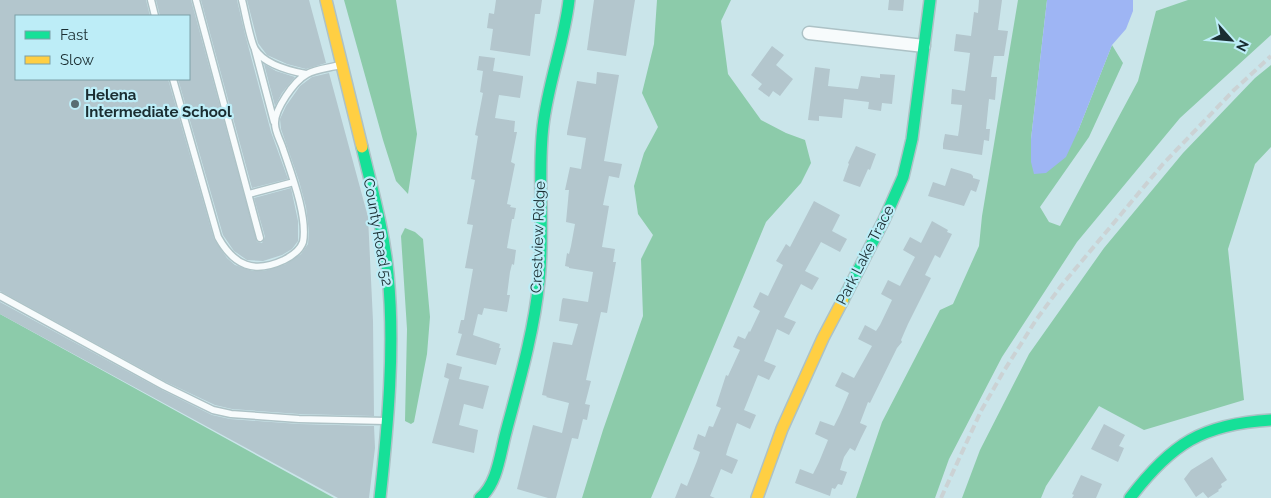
<svg xmlns="http://www.w3.org/2000/svg" width="1271" height="498" viewBox="0 0 1271 498" font-family="Raleway,sans-serif">
<rect width="100%" height="100%" fill="#cae5ea"/>
<path fill="#8ccbaa" d="M344,0H396L417,134L408,194L396,181L383,140Z
M657,0H731L721,21L728,74L761,120L786,133L805,140L811,163L801,183L766,222L651,498H582L603,430L643,316L641,259L653,235L638,214L634,186L644,153L658,127L642,93L654,44Z
M1018,0H1047L1031,139L1078,131L1112,45L1123,63L1089,137L1040,207L1049,222L1060,226L1138,81L1156,11L1188,0H1271V35L1180,118L1077,242L1002,357L949,459L935,498H856L882,422L940,310L953,304L979,246L982,216Z
M1271,65V147L1255,164L1228,249L1244,400L1144,430L1099,406L1046,486L1041,498H962L980,450L1029,354L1104,248L1183,153L1255,78Z
M405,228L415,232L423,239L430,317L427,354L414,422L411,424L405,421L407,329L401,236Z
M0,314L334,498H0Z"/>
<path fill="#9eb5f4" d="M1047,0H1133V11L1126,29L1112,45L1078,131L1066,157L1046,173L1034,174L1031,162V139Z"/>
<path fill="#b3c6cd" d="M0,0H146L150,16H16V79H168L214,239L227,258L235,265L253,271H264L286,264L301,254L308,244L309,232L306,207L299,181L281,129L280,119L286,106L300,86L312,77L329,73L368,217L373,321L374,416L299,414L232,409L215,405L166,382L0,291Z
M156,0H191L257,242L262,243L265,237L254,198L291,188L298,221V241L292,249L282,255L263,261L247,260L234,251L223,235L178,79H189V16H160Z
M201,0H237L245,34L271,132L288,179L252,188Z
M247,0H309L326,63L306,69L287,64L267,55L258,43Z
M496,0H542L540,14H535L530,56L490,50L493,29L487,28L489,13L494,14Z
M594,0H635L626,56L587,50Z
M889,0H904L903,11L888,10Z
M979,0H1002L998,30L1008,31L1004,56H994L991,77H997L995,100L989,99L986,129H990L989,141L984,140L982,155L943,149V144L945,134L958,136L959,130L962,105L951,104L952,89L965,91L970,53L954,51L956,34L971,36L974,12L978,13Z
M772,46L784,55L776,65L793,79L780,96L773,91L769,97L758,89L762,84L751,75Z
M479,56L495,58L493,71L523,76V78L520,98L499,95L495,118L515,121L514,132H517L511,162L515,164L507,204L511,205L510,207L516,208L514,219H512L507,248L516,250L514,265L512,264L510,272L507,295H510L507,312L484,308L482,315L478,314L473,335L500,344L499,348H501L496,365L456,355L462,334L458,333L461,320H464L473,269L465,268L473,225L467,224L475,180L471,179L478,136L475,135L483,93L480,92L483,71L477,70Z
M264,64L276,71L295,77L282,93L275,106Z
M815,67L830,69L828,86L858,89L861,76L880,78V74L895,75L892,104L882,103L881,111L868,109L869,102L844,99L842,118L819,116V121L808,120Z
M597,72L619,75L604,161L622,164L619,178L609,176L603,205L609,206L602,247L615,249L613,262H616L607,313L601,312L586,380L591,381L585,404L590,405L587,420L583,419L578,439L572,438L556,498H548L517,489L533,425L562,433L569,403L546,397L547,396L542,395L553,342L572,345L578,324L559,321L562,300L563,298L588,302L593,272L569,268V267L565,266L567,253L569,254L571,246L575,224L566,222L569,190H565L570,167L581,169L586,138L567,135V133L577,81L596,84Z
M856,146L876,154L870,170L868,169L860,187L843,181L849,164L848,163Z
M951,168L971,174L973,176V178L980,180L976,192L971,190L964,206L928,196L933,182L945,186Z
M814,201L840,215L832,231L847,239L840,252L821,242L805,271L819,278L812,290L801,284L784,317L796,322L789,335L777,329L764,361L776,366L769,380L758,375L744,410L756,415L750,429L737,423L728,448L726,455L738,460L732,474L721,469L710,496L715,498H675L681,483L687,486L697,461L700,452L693,449L698,434L705,437L709,426L713,427L721,408L716,406L726,375L728,376L740,350L733,347L738,336L745,339L749,331L750,332L760,311L753,307L760,292L768,296L783,265L776,261L786,244L790,247Z
M932,221L948,230L947,232L952,234L940,258L935,255L925,275L931,278L908,324L901,340L902,342L897,348L870,403L868,402L860,423L867,426L861,438L855,451L850,448L844,457L840,470L847,472L842,485L838,484L835,489L832,488L830,496L795,483L800,469L813,474L819,462L828,440L815,434L820,421L834,426L840,414L849,393L835,386L842,372L854,378L872,346L858,339L865,325L876,331L880,325L892,300L881,294L888,280L900,286L915,257L903,250L910,237L921,243Z
M0,302L162,390L212,415L230,419L299,424L374,426L375,448L369,498H338L0,314Z
M447,363L462,367L459,379L489,386L483,409L464,404L459,425L478,430L474,453L432,443L449,379L444,377Z
M1104,424L1125,435L1119,446L1124,448L1118,462L1091,449Z
M1212,457L1227,480L1221,484L1222,487L1218,490L1219,491L1208,498L1203,492L1196,497L1184,479L1191,470Z
M1081,475L1102,484L1096,498H1072L1074,495L1072,494Z"/>
<g fill="none" stroke-linecap="round" stroke-linejoin="round">
<defs>
<path id="lane" d="M151,0L155,16
M196,0L260,238
M242,0C245,11 250,41 255,49C264,64 290,71 306,74
M255,50L274,122
M173,79L218,237C234,266 254,274 284,260C292,256 300,251 303,242C308,217 291,173 283,149C281,142 275,132 275,124C274,110 294,81 307,74C316,69 329,68 340,65
M249,194L294,182
M0,296L164,386L213,410L231,414L299,419L386,421"/>
<path id="street" d="M809,33L924,46"/>
<path id="fast" d="M362,147C372,189 384,231 388,274C395,347 388,425 380,498
M843,300L884,220L903,177L912,139L930,0
M480,498C498,483 500,453 506,432C519,383 534,332 539,281C545,229 537,177 543,126C548,83 564,43 569,0
M1130,498C1171,444 1202,424 1271,420"/>
<path id="slow" d="M326,0L362,147
M757,498L782,429L823,338L843,300"/>
</defs>
<use href="#lane" stroke="#adc2c6" stroke-width="9"/>
<use href="#street" stroke="#adc2c6" stroke-width="15"/>
<use href="#fast" stroke="#adc2c6" stroke-width="14"/>
<use href="#slow" stroke="#adc2c6" stroke-width="14"/>
<use href="#lane" stroke="#f7fbfc" stroke-width="6"/>
<use href="#street" stroke="#f7fbfc" stroke-width="12"/>
<use href="#fast" stroke="#16e098" stroke-width="11"/>
<use href="#slow" stroke="#ffcf43" stroke-width="11"/>
<path stroke="#cbd2d4" stroke-width="4" stroke-dasharray="8 4" stroke-linecap="butt" d="M941,498L981,411L1002,374L1036,320L1061,286L1163,164L1234,90L1271,56"/>
</g>
<circle fill="#586d72" stroke="#bdedf7" stroke-width="2" cx="75" cy="104" r="5"/>
<g text-anchor="middle" stroke-width="4.5" stroke-linejoin="round" paint-order="stroke">
<g font-size="15" font-weight="bold" fill="#1a2d31" stroke="#bdedf7" text-anchor="start">
<text x="85" y="100">Helena<tspan x="85" dy="17">Intermediate School</tspan></text>
</g>
<g font-size="15" fill="#1a2d31" stroke="#bdedf7">
<text transform="translate(378 232) rotate(80)" y="5">County Road 52</text>
<text transform="translate(538 237) rotate(-88)" y="5">Crestview Ridge</text>
<text transform="translate(865 255) rotate(-63)" y="5">Park Lake Trace</text>
</g>
</g>
<rect x="15" y="15" width="175" height="65" fill="#bdedf7" stroke="#7ca0a8"/>
<rect x="25" y="31" width="25" height="8" fill="#16e098" stroke="#7ca0a8"/>
<text x="60" y="40" font-size="15" fill="#1a2d31">Fast</text>
<rect x="25" y="56" width="25" height="8" fill="#ffcf43" stroke="#7ca0a8"/>
<text x="60" y="65" font-size="15" fill="#1a2d31">Slow</text>
<g transform="translate(1231 40) rotate(117)" stroke="#bdedf7" stroke-width="4" paint-order="stroke">
<path d="M0-4L9 19L0 12L-9 19Z" fill="#1a2d31"/>
<text y="-8" font-size="14" font-weight="bold" text-anchor="middle" fill="#1a2d31">N</text>
</g>
</svg>
